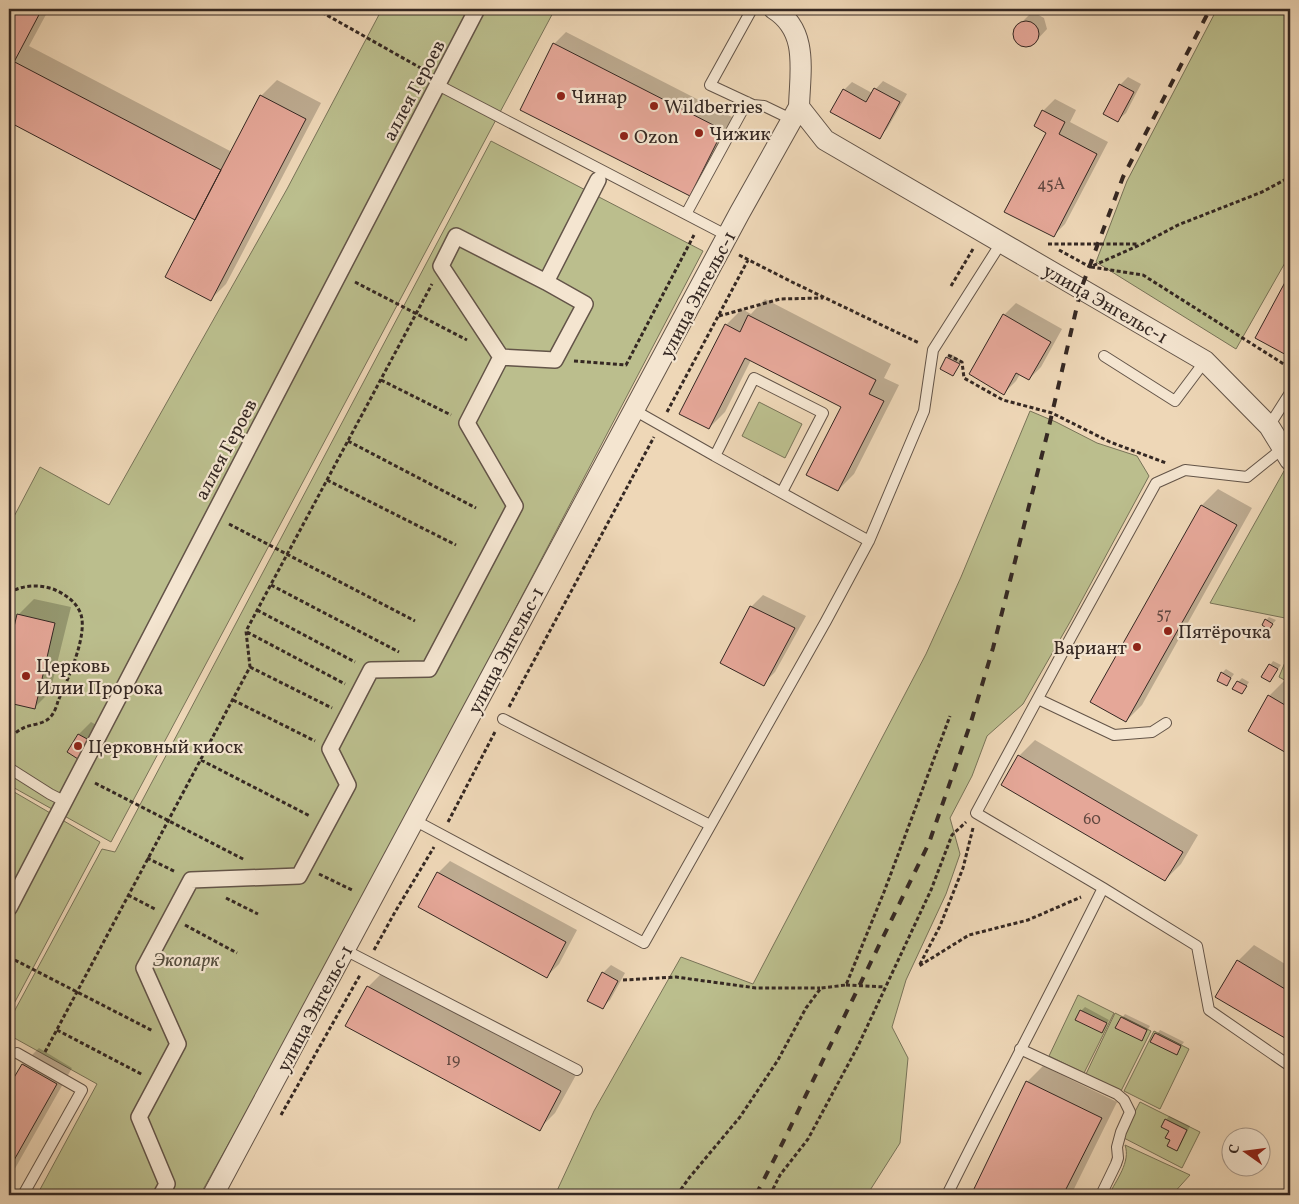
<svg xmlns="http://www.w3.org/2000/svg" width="1299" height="1204" viewBox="0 0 1299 1204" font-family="Vollkorn,serif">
<rect width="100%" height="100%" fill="#eed7b7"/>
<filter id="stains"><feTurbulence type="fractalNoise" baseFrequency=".004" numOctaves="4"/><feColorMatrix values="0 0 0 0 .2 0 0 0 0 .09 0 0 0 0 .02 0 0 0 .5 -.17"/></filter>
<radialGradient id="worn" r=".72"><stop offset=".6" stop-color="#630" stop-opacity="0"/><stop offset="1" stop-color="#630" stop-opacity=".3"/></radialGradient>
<path fill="#bbbe8d" stroke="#787358" d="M382,9H555L111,842L9,785V526L40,467L109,505L287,189Z
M1217,9H1290V254L1236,349L1096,262L1127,181Z
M491,141L703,251L334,954L200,1195H37L97,1084L9,1035V1021L102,849L115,852Z
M759,402L802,424L785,458L742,436Z
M1030,411L1056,422L1097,443L1137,456L1149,476L1070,622L1023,704L987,736L972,776L950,818L960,854L946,894L906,980L892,1027L908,1058L900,1143L867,1195H555L594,1111L681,957L753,984L926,654L961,577Z
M1284,471L1290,482V619L1210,603Z
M1290,650V683L1279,677Z
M9,789L100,842L9,1013Z
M1078,995L1114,1013L1084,1073L1049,1056Z
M1115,1013L1151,1031L1121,1091L1086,1074Z
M1154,1031L1189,1049L1160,1109L1124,1091Z
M1140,1102L1200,1132L1182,1168L1122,1137Z
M1125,1145L1190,1175L1172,1195H1109C1116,1180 1131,1162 1125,1145Z"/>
<path fill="#0003" d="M9,9H49L29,46L232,152L261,96L277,80L321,103L226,284L210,300L196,220L9,121Z
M1035,13L1044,18L1047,29L1035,42L1030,45L1020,44L1015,36L1018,26L1030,14Z
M566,32L734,118L701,183L689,195L554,44Z
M1128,77L1141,84L1126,113L1118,120L1120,85Z
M883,81L907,94L887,129L879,137L844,90L852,82L872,93Z
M1055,99L1076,110L1070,122L1108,142L1065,224L1053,236L1047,132L1043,111Z
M1290,276V356L1256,337Z
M765,299L891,364L884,378L899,385L854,474L838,490L842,406L751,360L725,412L709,428L726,325L742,309L751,314Z
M1016,303L1062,329L1041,367L1029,379L1020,374L1016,381L1004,393V315Z
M951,354L962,361L952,375L947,358Z
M1218,489L1252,508L1142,705L1126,721L1092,702L1202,505Z
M763,595L806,616L775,672L763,684L751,607Z
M34,599L71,607L50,692L34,708L9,702V654L18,615Z
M1269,617L1276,620L1269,628L1266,620Z
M1273,661L1281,665L1270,680L1263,676Z
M1226,669L1234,674L1226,685L1222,673Z
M1242,678L1249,682L1242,693L1238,682Z
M1285,680L1290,683V753L1250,731L1269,696Z
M91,722L100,727L90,745L69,752L79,734Z
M1035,740L1198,835L1181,864L1165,880L1019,756Z
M450,861L577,930L559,964L547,976L438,873Z
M1254,945L1290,967V1040L1217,996L1238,961Z
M611,965L625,973L610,1000L602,1008L603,973Z
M384,971L576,1075L555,1113L539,1129L368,987Z
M1085,1007L1109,1020L1102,1031L1081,1011Z
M1125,1014L1150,1026L1142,1039L1122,1018Z
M1160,1030L1184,1042L1176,1053L1152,1041Z
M39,1048L72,1068L9,1179V1088L23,1064Z
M1043,1066L1117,1102L1071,1195H978L973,1193L1027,1082Z
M1169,1116L1190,1126L1180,1146L1176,1150L1172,1140L1170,1130L1166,1120Z"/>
<path fill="#e5a798" stroke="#352823" d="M9,9H42L14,62L9,59Z
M1013 34a13 13 0 1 1 26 0a13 13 0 1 1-26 0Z
M553,43L723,130L690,196L520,110Z
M9,59L221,170L195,220L9,122Z
M1119,84L1134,92L1118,122L1103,114Z
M874,88L900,102L880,139L830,112L843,89L866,102Z
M260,95L306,119L211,301L165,277Z
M1042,110L1065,122L1059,134L1097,154L1054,237L1004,212L1046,133L1034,126Z
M1290,273V357L1255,338Z
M1003,314L1051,342L1029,380L1016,373L1004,395L969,374Z
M748,315L876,380L869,394L884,401L838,491L806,475L841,407L745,358L709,429L679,414L725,324L740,332Z
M946,357L960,364L953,376L940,369Z
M1201,505L1237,525L1126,722L1090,702Z
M750,606L795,628L764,686L720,663Z
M17,614L55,623L35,709L9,703V649Z
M1265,619L1273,624L1269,630L1262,625Z
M1269,664L1278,669L1270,682L1261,677Z
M1221,672L1231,678L1227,686L1217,681Z
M1237,681L1247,686L1242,694L1232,689Z
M1268,695L1290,708V755L1248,731Z
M78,734L89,740L78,759L67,752Z
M1018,755L1183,852L1165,881L1001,785Z
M437,872L566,942L547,978L418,907Z
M1237,960L1290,992V1041L1215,997Z
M602,972L618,981L603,1009L587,1001Z
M367,986L561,1091L540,1131L345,1026Z
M1080,1010L1107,1023L1102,1033L1075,1020Z
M1121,1017L1147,1030L1142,1041L1115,1028Z
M1155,1033L1181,1046L1177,1055L1150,1042Z
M22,1064L57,1084L9,1169V1086Z
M1026,1081L1102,1118L1063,1195H976L972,1193Z
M1165,1119L1187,1130L1177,1151L1167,1146L1170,1140L1165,1138L1169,1131L1161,1127Z"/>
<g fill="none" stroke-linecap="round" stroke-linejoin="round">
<defs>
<path id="service" d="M752,9L710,85L753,105L764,106L791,119
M438,85L728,236
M686,214L747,102
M1104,356L1175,401L1205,361
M634,410L715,456L754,378L823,413L782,492
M1269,426L1290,393
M1283,448L1247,477L1185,470L1156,483L1071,637L976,813L1103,888L1197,946L1209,1010L1290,1066
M715,456L869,541
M1038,699L1114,735L1152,732L1166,723
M503,719L710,825
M9,768L50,794L64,801
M414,820L644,943L826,621L869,541L924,411L933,350L1001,243
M345,950L577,1070
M1020,1049L1117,1094L1124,1100L1130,1112L1121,1132L1117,1147L1118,1158L1116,1164L1101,1195
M17,1053L82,1090L23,1195
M947,1195C998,1092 1052,991 1103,888"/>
<path id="pedestrian" d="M456,236L546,282L585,304L555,360L501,357L441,266Z
M546,282L598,180
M9,908L477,9
M161,1195L167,1184L139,1117L178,1044L144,968L191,880L299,876L348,785L330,749L371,670L429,669L515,506L467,423L501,357"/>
<path id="minor" d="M774,9C809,31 800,71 799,107
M213,1195L739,214L799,107L825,140L1205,361L1269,426L1290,460"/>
</defs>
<use href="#service" stroke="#635448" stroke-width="12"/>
<use href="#pedestrian" stroke="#635448" stroke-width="18"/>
<use href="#minor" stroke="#635448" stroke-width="22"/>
<path stroke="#352823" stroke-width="3" stroke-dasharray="4 2.5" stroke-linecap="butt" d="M316,9L426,71
M1048,244H1139
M1059,250L1090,267L1142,244L1178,225L1262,192L1290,177
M739,255L792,282L919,343
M1091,267L1143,275L1290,368
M355,282L467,340
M951,286L973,249
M719,316L780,299L823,298
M948,355L962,362L964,378L1003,400L1052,413L1110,442L1166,463
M574,361L626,365L694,235
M381,380L451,415
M667,412L748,260
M348,441L476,508
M327,480L456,545
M229,524L415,621
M271,585L399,652
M9,593C22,585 38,584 53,589C63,593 74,600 79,610C91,630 67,681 58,701C57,705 55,711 52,715C46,724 34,724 25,727C19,730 14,734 9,738
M257,610L355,662
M247,632L345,684
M250,667L332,708
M233,700L315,741
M509,707L654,437
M201,760L310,816
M95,783L245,860
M448,822L496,730
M973,828L963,868L940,926L919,966L969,935L1028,920L1081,897
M147,858L176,872
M319,874L354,891
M128,895L155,909
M226,898L258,914
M185,925L237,953
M374,950L395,912L434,847
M9,957L153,1031
M623,980L676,977L756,988H820
M846,985L885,987
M57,1030L143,1075
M45,1052L250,667L246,631L432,284
M281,1115L360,975
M677,1195L689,1178L740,1117L778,1060L806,1008L821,988L846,985L884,892L950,716
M770,1195L780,1175L808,1139L858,1046L931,890L952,835L966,822"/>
<use href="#service" stroke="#f4e5d0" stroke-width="10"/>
<use href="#pedestrian" stroke="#f4e5d0" stroke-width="15"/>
<use href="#minor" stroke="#f4e5d0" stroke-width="20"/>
<path stroke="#352823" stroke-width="4" stroke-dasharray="9 9" stroke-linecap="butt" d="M756,1195L783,1142L929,843L971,722L993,648L1047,435L1081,289L1123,177L1210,9"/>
</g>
<g fill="#8f2418" stroke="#f4e5d0" stroke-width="2">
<circle cx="561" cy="96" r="5"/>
<circle cx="654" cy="106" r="5"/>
<circle cx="699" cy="133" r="5"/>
<circle cx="624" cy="136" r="5"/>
<circle cx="1168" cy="631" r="5"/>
<circle cx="1137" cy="647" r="5"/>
<circle cx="26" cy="676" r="5"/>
<circle cx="78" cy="746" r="5"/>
</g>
<g text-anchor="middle" stroke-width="4.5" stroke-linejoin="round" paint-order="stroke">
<g font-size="16" fill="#614840">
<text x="1051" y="189">45А</text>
<text x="1164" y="619">57</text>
<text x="1092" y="824">60</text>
<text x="453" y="1065">19</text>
</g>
<g font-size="19" fill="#352823" stroke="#f4e5d0">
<text transform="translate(413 90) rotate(-62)" y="7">аллея Героев</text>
<text transform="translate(697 294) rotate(-62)" y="7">улица Энгельс-1</text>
<text transform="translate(1106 303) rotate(30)" y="7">улица Энгельс-1</text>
<text transform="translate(225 449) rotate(-62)" y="7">аллея Героев</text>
<text transform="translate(505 650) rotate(-62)" y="7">улица Энгельс-1</text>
<text transform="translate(314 1008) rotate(-62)" y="7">улица Энгельс-1</text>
</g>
<g font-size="19" fill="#352823" stroke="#f4e5d0" text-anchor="start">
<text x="571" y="103">Чинар</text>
<text x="664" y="113">Wildberries</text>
<text x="709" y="140">Чижик</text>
<text x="634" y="143">Ozon</text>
<text x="1178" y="638">Пятёрочка</text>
<text x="1127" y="654" text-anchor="end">Вариант</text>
<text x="36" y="672">Церковь<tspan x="36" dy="22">Илии Пророка</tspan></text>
<text x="88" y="753">Церковный киоск</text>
</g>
<g font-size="19" font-style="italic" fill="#564e3e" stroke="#f4e5d0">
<text x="186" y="966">Экопарк</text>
</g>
</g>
<rect width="1299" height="1204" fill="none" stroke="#eed7b7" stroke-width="30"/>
<rect x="10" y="10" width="1279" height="1184" fill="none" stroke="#352823" stroke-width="2.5"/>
<rect x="15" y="15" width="1269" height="1174" fill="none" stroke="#352823"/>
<g transform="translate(1246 1152) rotate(284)"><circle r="24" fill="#f4e5d0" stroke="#a8998b"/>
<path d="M0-4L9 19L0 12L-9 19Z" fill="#8f2418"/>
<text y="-8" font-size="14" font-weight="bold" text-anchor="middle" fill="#352823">С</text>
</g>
<rect width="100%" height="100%" filter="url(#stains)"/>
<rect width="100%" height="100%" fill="url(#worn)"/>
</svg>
